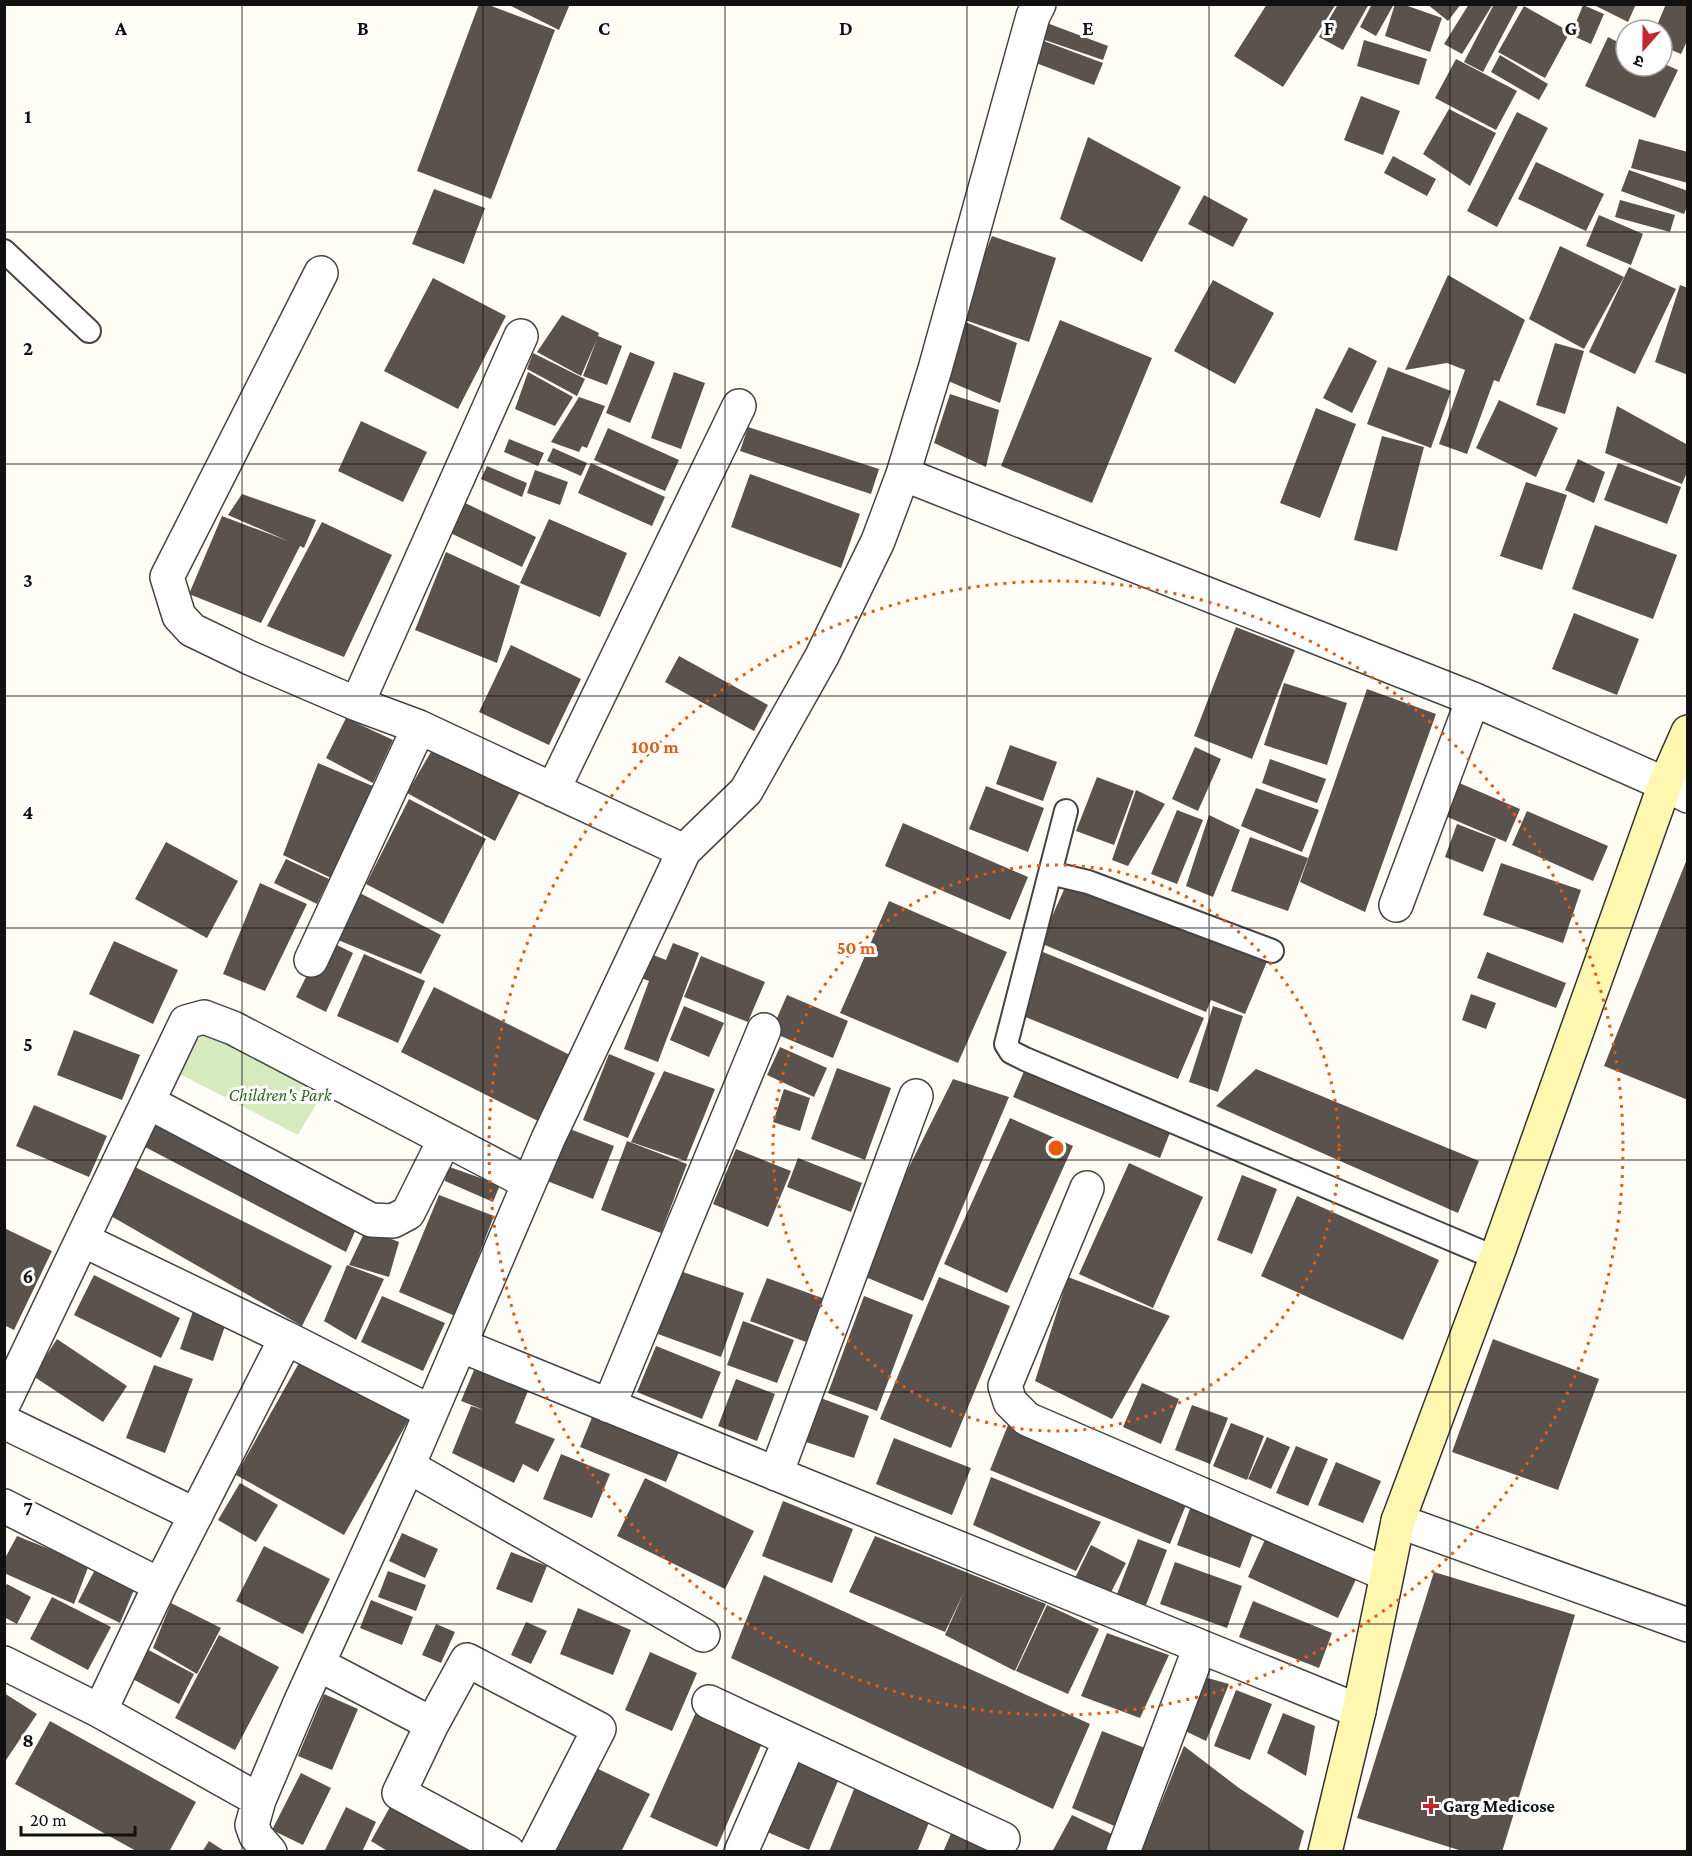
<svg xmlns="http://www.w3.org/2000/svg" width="1692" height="1856" viewBox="0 0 1692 1856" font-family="'Crimson Pro','Noto Sans Devanagari',serif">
<rect width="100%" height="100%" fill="#fffdf5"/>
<path fill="#d5ebbd" d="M202,1025L326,1087L298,1135L176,1072Z"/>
<path fill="#5a524d" d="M479,4H486L555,30L491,199L417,171Z
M507,4H570L559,30Z
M1267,4H1336L1283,87L1234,56Z
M1338,4H1369L1343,50L1319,37Z
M1372,4H1394L1376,36L1360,27Z
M1395,4H1402L1442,18L1430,52L1385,36Z
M1427,4H1461L1448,21Z
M1469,4H1493L1462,54L1444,44Z
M1494,4H1519L1483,72L1464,62Z
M1592,4H1636L1628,22Z
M1666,4H1688V39L1681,54L1662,46V30H1655Z
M1583,5L1604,14L1591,44L1571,35Z
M1524,6L1570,32L1545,78L1498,52Z
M1039,20L1108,46L1103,60L1033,36Z
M1608,37L1626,46V66H1662V63L1678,70L1655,118L1585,86Z
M1364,40L1427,59L1419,85L1357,66Z
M1044,41L1103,63L1094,85L1036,63Z
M1500,55L1548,84L1539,100L1491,72Z
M1456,59L1517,91L1496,130L1435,98Z
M1361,96L1400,111L1383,155L1344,140Z
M1449,109L1496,133L1470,186L1423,154Z
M1517,112L1548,128L1497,227L1467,211Z
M1088,137L1181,187L1142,262L1060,219Z
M1639,139L1688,152V183L1631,168Z
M1393,156L1436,179L1427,196L1384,173Z
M1536,162L1604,194L1586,231L1518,199Z
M1629,170L1688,191V204L1684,214L1621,191Z
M434,189L485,208L464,264L412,244Z
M1204,195L1248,219L1233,247L1188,224Z
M1620,200L1675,215L1670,232L1615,217Z
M1599,215L1643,234L1631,265L1586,246Z
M992,236L1056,258L1029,342L959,318Z
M1560,246L1624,277L1584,349L1529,319Z
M1629,267L1676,289L1635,374L1589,352Z
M1448,275L1525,320L1499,382L1494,380L1467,454L1439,444L1465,370L1447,363L1405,370Z
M433,278L506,316L458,409L384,371Z
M1213,280L1274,313L1235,384L1174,351Z
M1680,285L1688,288V375L1655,362Z
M562,315L599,333L598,336L622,346L607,385L583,376L597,339L581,376L537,352Z
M958,319L1017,343L1000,403L934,375Z
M1060,320L1152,358L1092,503L1001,466Z
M1555,343L1584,351L1565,414L1536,405Z
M1349,347L1377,361L1352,413L1323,398Z
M630,352L655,362L630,423L606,413Z
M533,353L585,379L577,396L527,369Z
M1388,367L1451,391L1431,448L1367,424Z
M528,372L573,397L555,426L515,409Z
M674,372L705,383L681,449L651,438Z
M950,394L999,410L986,467L934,443Z
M579,397L605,406L587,448L582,446L579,452L551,442Z
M1499,400L1558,428L1536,477L1476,448Z
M1617,406L1688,445V470L1682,484L1605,453Z
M1316,408L1356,424L1320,518L1280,503Z
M361,421L427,452L403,502L338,471Z
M748,427L879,469L871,494L740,451Z
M608,428L679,460L665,491L594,460Z
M1382,436L1424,447L1397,551L1354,540Z
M509,439L544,453L538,466L504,452Z
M553,448L587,463L581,476L547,461Z
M1578,459L1605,472L1594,503L1565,490Z
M591,463L665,497L652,526L578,493Z
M1618,463L1681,487L1667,524L1604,500Z
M487,466L527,483L522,497L481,479Z
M535,470L568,482L560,505L527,493Z
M750,474L860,514L841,568L731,527Z
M1526,482L1567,495L1542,570L1500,556Z
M242,494L316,520L304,548L300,546L261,623L189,594L222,516L288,541L228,515Z
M461,501L536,537L522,567L446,531Z
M549,519L627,553L600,617L520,583Z
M322,522L392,555L344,657L267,626Z
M1595,525L1677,555L1653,619L1572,589Z
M446,552L520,586L497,663L415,630Z
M1574,613L1639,639L1617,695L1552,669Z
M1236,627L1295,650L1252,759L1194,736Z
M511,645L581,679L549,745L479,712Z
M679,656L768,705L754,731L665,682Z
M1284,683L1347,703L1327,765L1264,745Z
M1367,689L1436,714L1365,912L1300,882Z
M346,718L393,740L373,783L326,758Z
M439,738L522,788L495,841L407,793Z
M1010,745L1057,762L1043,801L996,784Z
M1195,747L1221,759L1198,811L1172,799Z
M1270,759L1326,779L1317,803L1262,783Z
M318,763L375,787L331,878L283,855Z
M1097,777L1134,791L1114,845L1076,831Z
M1457,782L1520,809L1506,842L1443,815Z
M986,786L1044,808L1028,852L969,829Z
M1256,788L1319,810L1302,852L1241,826Z
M1136,790L1165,804L1128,866L1112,860Z
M409,799L486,839L443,924L366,884Z
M1177,810L1203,820L1177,884L1151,874Z
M1527,811L1608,846L1593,881L1512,845Z
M1209,815L1240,830L1213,897L1186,886Z
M903,823L1028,877L1010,920L885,866Z
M1457,824L1496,839L1483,872L1445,857Z
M1250,837L1308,858L1288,911L1231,891Z
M166,842L238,881L207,938L135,899Z
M286,859L329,879L317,904L274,883Z
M1687,859H1688V1100L1604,1066Z
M1501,863L1581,890L1563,943L1483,915Z
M260,883L307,904L265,991L223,974Z
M1067,883L1271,952L1245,1014L1211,1000L1206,1012L1040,943Z
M356,891L441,935L421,974L333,938Z
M889,901L1007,952L958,1063L840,1013Z
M325,939L353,953L326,1012L296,997Z
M114,941L178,970L153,1024L89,994Z
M673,943L699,953L658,1062L624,1049L649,981L636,976L646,952L666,960Z
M1043,952L1204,1018L1178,1079L1018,1014Z
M1487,952L1566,983L1556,1008L1477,978Z
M364,954L425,981L398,1043L337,1016Z
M701,956L765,982L748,1022L684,997Z
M434,987L572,1056L538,1121L401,1052Z
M1471,994L1496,1003L1486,1029L1462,1020Z
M787,995L848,1021L833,1058L771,1032Z
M684,1006L724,1023L709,1057L670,1040Z
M1213,1006L1243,1016L1218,1092L1189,1082Z
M74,1030L140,1055L122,1100L57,1075Z
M780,1047L827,1068L814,1097L767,1075Z
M609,1054L655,1073L628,1138L583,1120Z
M837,1068L891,1088L865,1160L811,1139Z
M1025,1069L1171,1130L1160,1158L1013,1097Z
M1256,1069L1479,1161L1458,1213L1216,1106Z
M664,1071L715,1089L686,1161L631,1142Z
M953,1079L1009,1097L923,1301L856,1273Z
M784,1089L810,1098L800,1131L773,1122Z
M34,1105L107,1136L89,1177L16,1146Z
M1010,1118L1073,1146L1007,1293L944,1264Z
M156,1121L356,1229L346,1252L145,1147Z
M562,1126L614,1146L593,1199L542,1179Z
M627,1141L687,1164L661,1233L601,1210Z
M736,1149L791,1171L768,1227L713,1204Z
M798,1158L862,1183L851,1212L787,1187Z
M1129,1163L1203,1197L1153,1308L1079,1274Z
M131,1165L332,1266L302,1326L104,1212Z
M447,1166L500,1185L493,1202L445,1181Z
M1242,1175L1277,1189L1252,1254L1217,1240Z
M439,1195L494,1216L455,1316L399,1292Z
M1297,1196L1439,1260L1403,1340L1261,1276Z
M4,1228L52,1251L14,1330L4,1325Z
M366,1229L399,1242L389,1277L349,1265Z
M347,1265L384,1279L356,1340L324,1321Z
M680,1271L744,1293L721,1357L658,1334Z
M94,1275L180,1318L161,1358L74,1315Z
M939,1277L1010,1306L951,1448L880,1419Z
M1068,1277L1170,1316L1112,1419L1035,1381Z
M767,1278L825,1299L806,1342L750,1321Z
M382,1296L445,1323L423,1371L361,1342Z
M864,1296L913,1315L877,1411L828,1393Z
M193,1311L226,1323L213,1361L180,1349Z
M743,1321L794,1340L777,1383L727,1365Z
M57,1339L127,1386L103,1422L33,1376Z
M1493,1339L1599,1379L1558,1490L1452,1452Z
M656,1346L721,1372L702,1419L637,1392Z
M304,1354L412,1414L344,1535L236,1475Z
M477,1363L530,1386L515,1423L555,1439L538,1472L523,1464L514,1483L452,1453L471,1406L484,1410L461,1401Z
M154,1365L193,1379L165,1453L126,1438Z
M736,1379L775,1394L757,1441L718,1426Z
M1142,1383L1179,1399L1161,1444L1123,1427Z
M818,1397L869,1416L854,1458L803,1441Z
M1192,1405L1228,1418L1210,1464L1175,1450Z
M595,1410L682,1445L666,1482L580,1447Z
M1010,1420L1190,1495L1170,1544L990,1470Z
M1231,1423L1264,1436L1247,1480L1213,1466Z
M1267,1437L1290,1447L1271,1489L1248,1479Z
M894,1438L971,1468L952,1515L876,1484Z
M1296,1446L1328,1459L1308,1506L1276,1493Z
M561,1454L610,1474L592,1518L543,1499Z
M1336,1462L1381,1481L1363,1523L1318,1505Z
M991,1477L1101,1522L1076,1571L973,1525Z
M645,1478L754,1531L725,1589L617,1536Z
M240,1483L278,1505L256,1542L218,1520Z
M783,1501L853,1529L832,1583L762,1556Z
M1191,1506L1255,1528L1240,1568L1177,1545Z
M402,1533L438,1549L425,1578L389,1561Z
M1268,1533L1358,1575L1338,1618L1248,1577Z
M17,1536L89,1565L74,1604L4,1573V1560Z
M875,1536L1046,1604L1015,1671L945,1635L964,1592L945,1632L849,1592Z
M1138,1539L1167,1550L1146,1605L1117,1594Z
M1091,1545L1126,1563L1108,1598L1074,1580Z
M264,1546L330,1579L303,1634L236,1601Z
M511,1552L547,1566L532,1603L496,1589Z
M1175,1562L1242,1586L1227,1628L1160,1604Z
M98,1564L136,1585L120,1623L78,1602Z
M388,1571L426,1585L416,1611L378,1597Z
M1434,1572L1575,1615L1502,1852H1465L1357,1818Z
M764,1575L1090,1724L1053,1809L731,1658Z
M7,1584L31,1597L17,1624L4,1617V1589Z
M52,1597L111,1627L88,1670L30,1639Z
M371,1600L413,1617L402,1645L360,1628Z
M1253,1601L1332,1633L1319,1668L1239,1637Z
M171,1603L221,1628L197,1674L153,1648Z
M1047,1605L1099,1629L1068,1694L1016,1671Z
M578,1608L631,1630L613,1675L560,1654Z
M526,1622L547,1631L531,1664L511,1655Z
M436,1624L455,1632L441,1663L422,1655Z
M1107,1633L1169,1655L1140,1718L1081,1696Z
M219,1635L279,1667L235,1750L175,1718Z
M141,1646L194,1674L179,1704L129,1677Z
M650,1652L697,1673L672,1731L625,1710Z
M1204,1677L1229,1684L1206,1741L1179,1728Z
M1236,1690L1272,1704L1250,1760L1214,1746Z
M4,1693L37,1714L4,1763Z
M324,1694L358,1709L332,1770L298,1756Z
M696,1712L763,1741L717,1847L650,1817Z
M1283,1713L1315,1726L1306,1776L1267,1753Z
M50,1721L196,1802L169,1852H138L15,1784Z
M1102,1731L1155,1752L1124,1830L1072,1808Z
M1184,1746L1239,1788L1304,1831L1298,1852H1141Z
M794,1749L843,1769L809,1850L760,1829Z
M588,1764L650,1794L621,1852H545Z
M301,1773L331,1788L303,1845L272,1830Z
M856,1784L932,1815L917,1852H829Z
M395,1798L491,1852H389L371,1841Z
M346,1807L376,1822L362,1852H324Z
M1072,1815L1114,1835L1107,1852H1052Z
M956,1822L1019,1852H943Z
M209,1841L226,1852H202Z"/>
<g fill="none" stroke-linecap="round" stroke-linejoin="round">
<defs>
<path id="lane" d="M4,251L89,331
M1050,873L1066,811
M1272,951L1088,882L1050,873L1006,1044L1011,1052L1025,1059L1496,1258"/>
<path id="street" d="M1039,4L1033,16L935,369L903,474L1473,699L1665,784L1688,796
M321,273L167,577L179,616L192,630L250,658L357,704L419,727L684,851
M357,704L521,336
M553,790L739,406
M1396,905L1473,699
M311,960L419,727
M148,1102L371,1220L393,1221L408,1213L445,1139
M1087,1188L1005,1386L1010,1402L1027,1419L1386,1574
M83,1240L286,1338L431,1412
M460,1345L1359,1711
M4,1403L186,1022L204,1017L233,1028L529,1183
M609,1406L764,1030
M4,1422L196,1515
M408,1466L703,1635
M776,1474L916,1096
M4,1506L160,1585
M1398,1521L1688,1625
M4,1663L100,1711L259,1800
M318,1664L432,1724
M709,1702L1003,1839
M100,1711L160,1585L286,1338
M270,1852L256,1836L252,1825L259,1800L300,1703L408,1466L548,1139L684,851L746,791L822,656L878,541L903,474
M508,1852L399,1793L432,1724L467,1660L599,1729L536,1852
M741,1852L790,1740
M1123,1852L1200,1647"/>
<path id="secondary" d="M1325,1852L1359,1711L1398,1521L1496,1258L1665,784L1688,732"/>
</defs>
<use href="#lane" stroke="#444" stroke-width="26"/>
<use href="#street" stroke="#444" stroke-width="36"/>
<use href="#secondary" stroke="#333" stroke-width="36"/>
<use href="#lane" stroke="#fff" stroke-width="22"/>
<use href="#street" stroke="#fff" stroke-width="33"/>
<use href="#secondary" stroke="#fff6b0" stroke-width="33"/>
</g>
<path fill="none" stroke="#111" stroke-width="1.5" stroke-opacity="0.55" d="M242,4V1852M483,4V1852M725,4V1852M967,4V1852M1209,4V1852M1450,4V1852M4,232H1688M4,464H1688M4,696H1688M4,928H1688M4,1160H1688M4,1392H1688M4,1624H1688"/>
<g fill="none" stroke="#e8590c" stroke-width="3" stroke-dasharray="3 6">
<circle cx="1056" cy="1148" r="283"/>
<circle cx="1056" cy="1148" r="567"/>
</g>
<path fill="#c4262e" stroke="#fff" stroke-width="2" d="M1428 1797h6v6h6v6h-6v6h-6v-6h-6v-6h6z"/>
<g text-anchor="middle" stroke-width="6" stroke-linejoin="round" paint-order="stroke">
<g font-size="18" font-style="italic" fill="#2f6b1f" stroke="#fff">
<text x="280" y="1101">Children's Park</text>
</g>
<g font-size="18" font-weight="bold" fill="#111" stroke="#fff" text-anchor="start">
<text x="1443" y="1812">Garg Medicose</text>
</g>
</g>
<g font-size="20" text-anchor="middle" font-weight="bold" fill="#111" stroke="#fff" stroke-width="6" stroke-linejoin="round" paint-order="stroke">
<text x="121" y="35">A</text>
<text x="363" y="35">B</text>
<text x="604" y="35">C</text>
<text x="846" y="35">D</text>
<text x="1088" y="35">E</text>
<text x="1329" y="35">F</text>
<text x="1571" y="35">G</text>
<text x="28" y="123">1</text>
<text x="28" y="355">2</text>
<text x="28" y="587">3</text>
<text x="28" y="819">4</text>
<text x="28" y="1051">5</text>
<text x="28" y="1283">6</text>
<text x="28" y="1515">7</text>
<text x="28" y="1747">8</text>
</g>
<circle cx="1056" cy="1148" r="9" fill="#e8590c" stroke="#fff" stroke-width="3"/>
<g font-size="18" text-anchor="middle" font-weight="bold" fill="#e8590c" stroke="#fff" stroke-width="6" stroke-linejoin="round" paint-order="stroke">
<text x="655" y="753">100 m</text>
<text x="856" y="954">50 m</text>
</g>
<rect width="1692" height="1856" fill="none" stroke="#111111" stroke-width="12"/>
<g transform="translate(1644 48) rotate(201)"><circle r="28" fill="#ffffff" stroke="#a0a0a0" stroke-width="1.5"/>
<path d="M0-4.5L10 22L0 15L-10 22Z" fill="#c4262e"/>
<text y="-9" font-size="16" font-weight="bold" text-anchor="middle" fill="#111111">उ</text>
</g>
<path d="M21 1826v9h114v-9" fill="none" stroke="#111111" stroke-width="3"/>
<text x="30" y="1826" font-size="18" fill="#111111" stroke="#ffffff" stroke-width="4.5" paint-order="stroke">20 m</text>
</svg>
